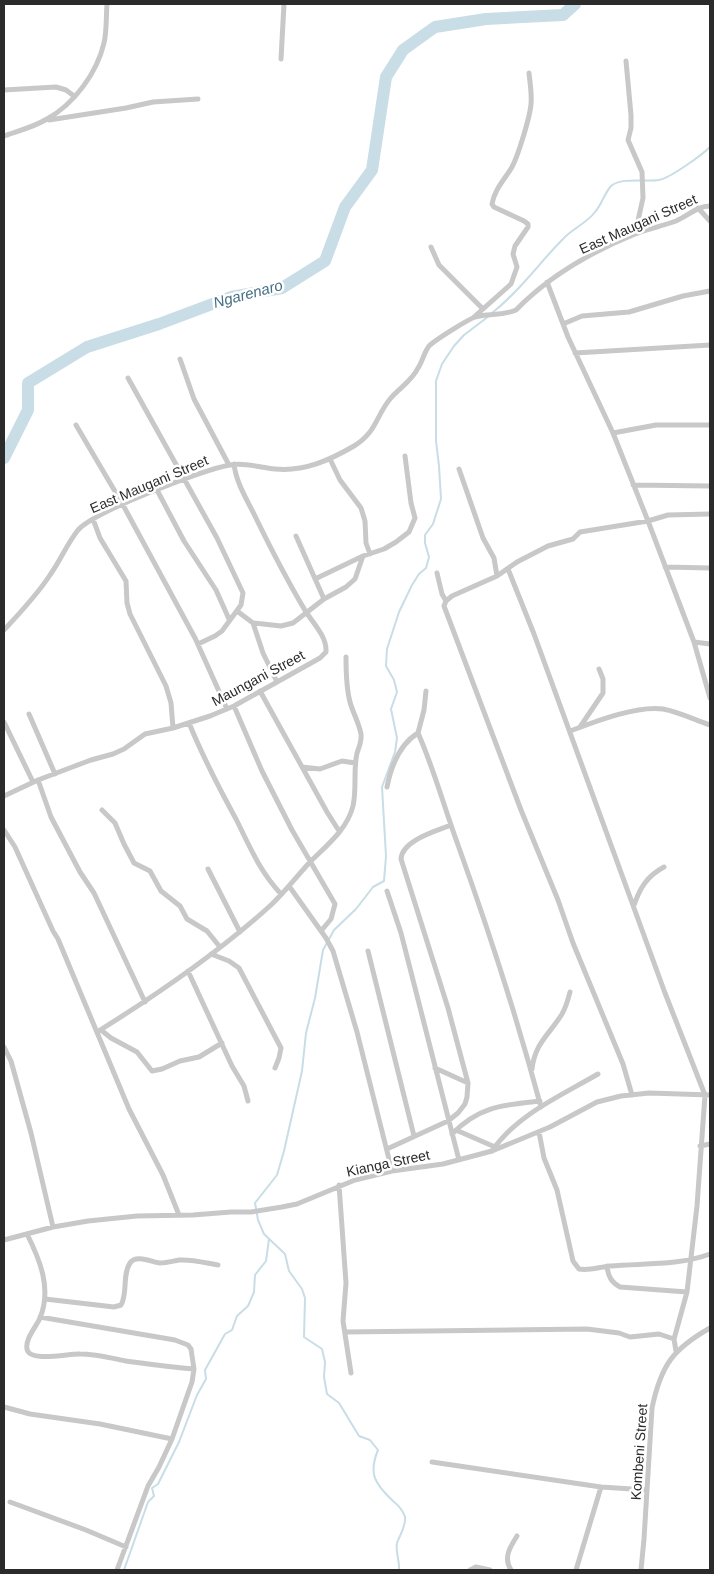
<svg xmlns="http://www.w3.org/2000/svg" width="714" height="1574" viewBox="0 0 714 1574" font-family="Arial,sans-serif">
<rect width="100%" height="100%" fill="#fff"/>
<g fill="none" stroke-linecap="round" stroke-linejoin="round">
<path stroke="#c8dde6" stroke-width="2" d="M492,313C520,291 539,263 563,239C572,229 587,223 595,212C602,204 604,194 611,186C621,177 646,182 659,180C670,178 702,155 710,147
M124,1570L148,1502L154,1496L152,1488L158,1484L179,1442L197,1395L206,1379L205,1370L225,1334L232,1330L237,1316L248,1306L254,1292L255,1275L266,1261L269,1239
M399,1570C400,1561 395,1551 397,1543C400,1534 406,1527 405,1517C403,1510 398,1505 393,1501C375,1484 368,1474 378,1450L370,1440L359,1436L339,1403L327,1394L324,1377L325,1362L322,1349L304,1337L305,1298L302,1289L289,1271L285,1254L264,1234L258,1220L255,1203L277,1175L284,1151L302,1071L306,1033L315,998L323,950L334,930L356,909L373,887L384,881L386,856L382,787L395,752L397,738L391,709L397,692L394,680L386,666L387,649L399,612L412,585L419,574L426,568L429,557L425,543V535L433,524L441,499L439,466L436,441V381L442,364L454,346L464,335L489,316"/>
<path stroke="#c8dde6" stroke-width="12" d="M4,458L28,410V383L87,347L159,324L231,297L282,288L325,261L345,207L372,170L386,77L403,50L435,27L486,19L563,15L575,4"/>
<path stroke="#c8c8c8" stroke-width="5" d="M281,59L284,4
M626,61L631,115V128L628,140L642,172L643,198L635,234
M4,90L56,87L66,90L74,96
M49,120L126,108L153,102L198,99
M4,136C18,131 34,127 47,119C74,104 97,73 104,43C107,30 106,16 107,4
M698,208L710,221
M431,247L439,265L483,309
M547,282L568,337L613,433L648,521L694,642L710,698
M474,317L511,284L517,267L513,254L515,246L528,227V224L524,221L494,207L492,204C494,190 505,179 512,167C518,156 530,117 531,104C532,94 530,83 529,73
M563,324L582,316L629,312L683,296L710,291
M575,353L710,345
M180,359L194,399L229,465
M128,378L217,538L243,593L241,605L222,631L215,636L198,644
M76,425L123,505L195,638L227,709
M613,433L656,425H710
M330,459L340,480L361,508L365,521L366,543L370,554
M459,469L483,538L494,558L497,576
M633,485L710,486
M157,490L184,541L216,590L229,619
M93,519L100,538L126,581L127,603L130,614L166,686L171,703L173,728
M296,536L324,599
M665,567L710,568
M508,569L534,634L665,993L705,1095L697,1206L687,1292L674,1339L676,1351
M437,573L442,594L446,601
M315,579L363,556L384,549L396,542L409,532L415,518L411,503L405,456
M237,611L253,623L263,653L277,682
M253,623L281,626L293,623L324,599L346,587L355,579L363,556
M4,630C20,613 37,595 50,575C60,561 67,544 78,530C95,511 203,470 230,465C245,462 261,468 275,469C304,472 330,460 354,446C376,433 376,416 390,399C399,388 412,381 418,368C423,361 424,351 430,345C437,339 467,320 475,317C489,313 503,316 516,310C549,276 591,252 635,234C648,229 662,226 676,221C688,216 697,206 710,206
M694,642L710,644
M260,691L327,812L339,831
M234,706L262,771L292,830L335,904L331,919L321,931
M29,714L55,774
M4,722L33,782
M189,723C203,757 219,788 236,819C250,847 260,872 281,894
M580,727L603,693V679L599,669
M570,731C594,722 637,705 663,709C679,712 695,720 710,725
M418,733C434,769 444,807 458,845C489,931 517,1018 541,1107
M302,767L320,769L342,761L355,763
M38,780L51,817L80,872L94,893L145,1002
M387,787C391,767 400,744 418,733L424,710L426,691
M4,796L38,780L91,760L113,754L124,749L145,734L173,728L210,716L234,706L320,658L326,652C327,637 314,624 306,612C287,580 270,547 254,514C246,498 236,482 234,464
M102,810L115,823L124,844L134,863L150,871L161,891L180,906L187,919L207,931L220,947
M4,830L15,847L53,931L58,939L129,1109L163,1175L179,1215
M208,869L240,932
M289,886L326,938L333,951L357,1032L392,1171
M387,891L401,933L459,1160
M634,905C640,888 647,876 664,867
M368,951L414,1136
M211,954L229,961L239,968L281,1048L279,1058L275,1068
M188,971L232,1066L244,1086L248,1101
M101,1030L111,1038L137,1052L152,1071L162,1069L180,1061L199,1057L222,1043
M97,1032C158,994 218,953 271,905C285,892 297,876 310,862C326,846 347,830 353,806C357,788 353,770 357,753C359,747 362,741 361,734C359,723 353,713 350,702C346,687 346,672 346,657
M4,1047L11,1061L31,1133L53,1227
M435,1068L468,1083
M532,1069C535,1043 549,1035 562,1014C566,1007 568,1000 570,992
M632,1095L623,1064L573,943L558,900L521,810L444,606L446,601L452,596L497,576L517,562L548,546L573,539L580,532L648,521L668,515L710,514
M456,1130L495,1147
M539,1132L544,1158L557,1190L573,1261L579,1269C589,1271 599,1267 610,1266C643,1263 678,1266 710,1254
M452,1134C479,1106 503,1105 540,1101
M700,1146L710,1144
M387,1149L448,1121L458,1113L465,1104L467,1097L468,1083L448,1008L401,859C402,840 437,831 451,825
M492,1151C516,1115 562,1095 598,1074
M339,1185L346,1283L343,1321L351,1373
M27,1234C40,1260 52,1289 40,1318C36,1327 25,1339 27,1349C29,1363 71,1353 80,1354C95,1354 111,1358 126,1361C149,1364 171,1367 194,1369
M4,1240L53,1227L88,1221L137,1216L193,1215L231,1212H251L282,1207L297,1204L355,1180L392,1171L443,1164L492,1151L550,1127L597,1102L621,1096L649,1093L710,1095
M607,1266C608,1276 611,1282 620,1287L687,1292
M45,1299L114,1307L121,1305C128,1293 122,1275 130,1263C136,1254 152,1262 160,1263C167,1263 173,1261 179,1260C192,1259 206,1263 218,1265
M40,1317L175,1340L188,1345L191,1349L194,1369L192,1382L172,1439L159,1467L148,1486L117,1570
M345,1332L587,1329L619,1333L630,1337L659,1334L674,1339
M4,1407L30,1414L100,1424L172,1439
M432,1462L601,1487L647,1490
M10,1502L86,1530L126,1547
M470,1570L476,1567L490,1570
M511,1570C503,1558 510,1547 517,1536
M576,1570L601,1487
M641,1570L644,1539L652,1408C661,1365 673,1349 710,1328"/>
</g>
<g text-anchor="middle" stroke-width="5" stroke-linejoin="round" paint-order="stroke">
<g font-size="14" fill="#2b2b2b" stroke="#fff">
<text transform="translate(638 224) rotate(-24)" y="5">East Maugani Street</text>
<text transform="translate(149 484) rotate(-23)" y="5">East Maugani Street</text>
<text transform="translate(258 678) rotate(-28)" y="5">Maungani Street</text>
<text transform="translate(388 1163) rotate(-12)" y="5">Kianga Street</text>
<text transform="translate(639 1452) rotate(-86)" y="5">Kombeni Street</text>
</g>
<g font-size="15" font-style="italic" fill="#437084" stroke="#fff">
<text transform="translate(248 294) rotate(-15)" y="5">Ngarenaro</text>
</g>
</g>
<rect width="714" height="1574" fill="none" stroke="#2b2b2b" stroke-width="10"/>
</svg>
